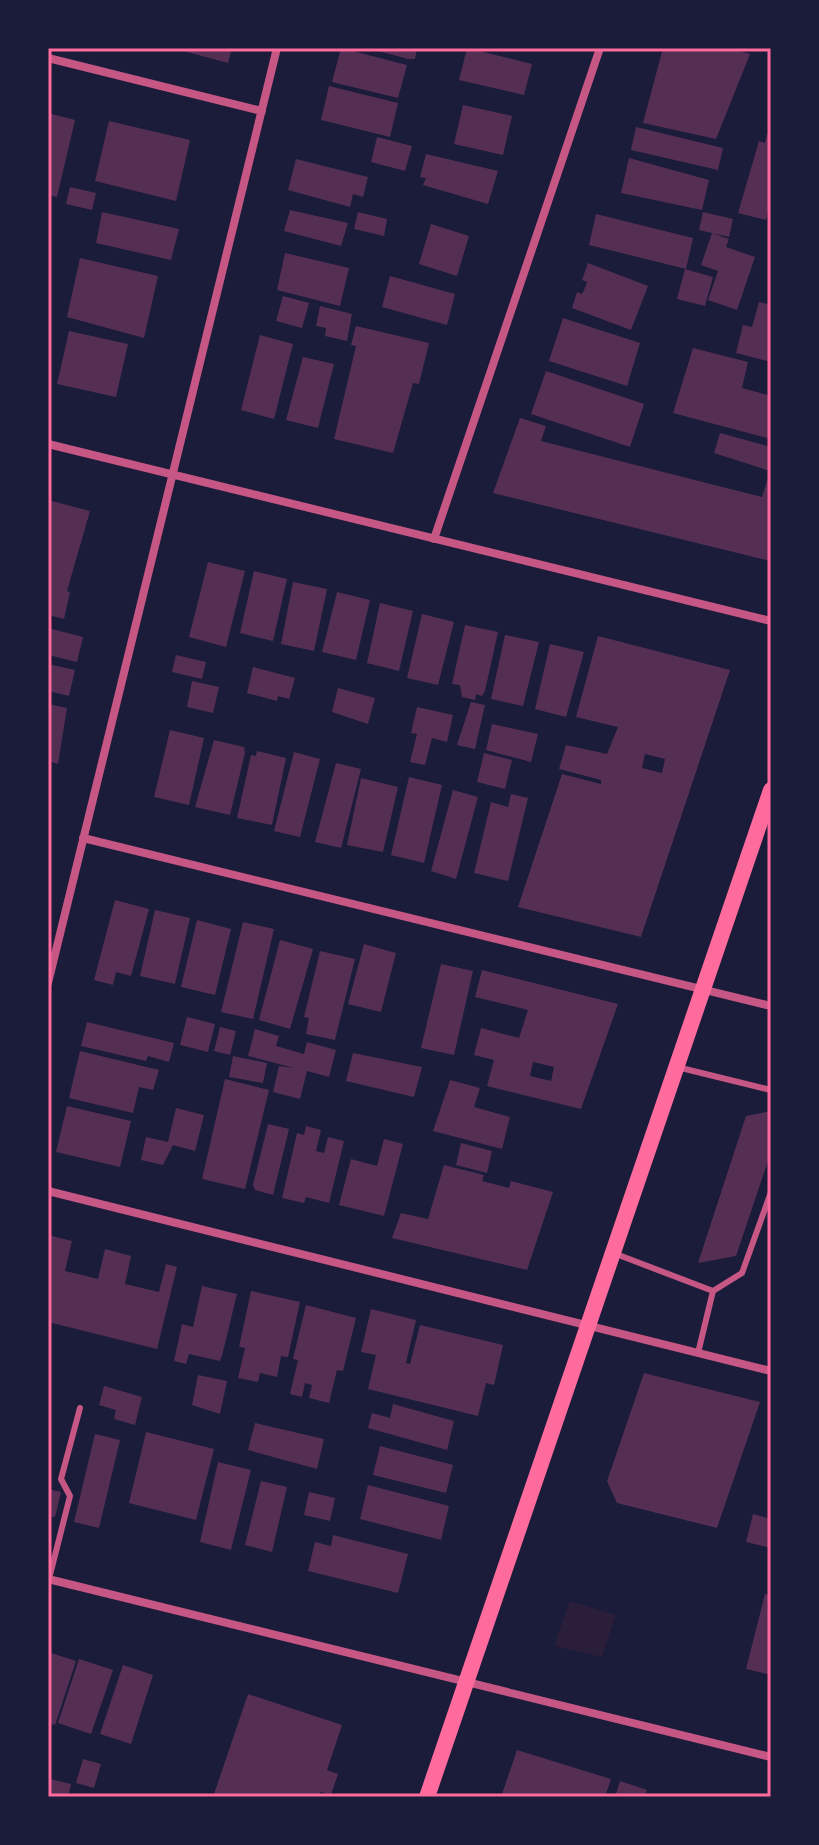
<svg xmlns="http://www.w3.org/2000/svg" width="819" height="1845" viewBox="0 0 819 1845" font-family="'Times New Roman',serif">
<rect width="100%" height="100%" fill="#1b1b3a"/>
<path fill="#2a1e3b" d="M570,1601L616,1615L602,1657L554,1646Z"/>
<path fill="#542f53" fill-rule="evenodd" d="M172,48H232L228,63Z
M341,48L407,65L398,98L332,82Z
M367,48H417L415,59H408Z
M467,48L532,64L524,95L459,80Z
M663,48H729L750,54L716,139L643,123Z
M329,86L398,103L390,137L321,120Z
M463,105L512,116L503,155L454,144Z
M48,113L75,120L57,197L48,195Z
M109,121L190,140L176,201L95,181Z
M636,127L723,148L718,170L631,150Z
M767,134L771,135V198L766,220L738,213L759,141L765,143Z
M377,137L412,146L405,171L371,162Z
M426,154L498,171L488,204L423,185L426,178L420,177Z
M629,158L709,180L702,210L621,193Z
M296,159L368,177L363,197L353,194L350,207L288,190Z
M70,187L96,193L92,210L66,204Z
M290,210L348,223L341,246L284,231Z
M102,212L179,229L171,260L96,243Z
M358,212L387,219L384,236L354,229Z
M703,212L733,219L729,237L699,230Z
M596,214L693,238L686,269L589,245Z
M431,224L469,236L457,276L419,264Z
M712,233L729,239L726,247L755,257L737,310L708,300L718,271L701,265Z
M285,253L349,268L340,306L277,290Z
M80,258L158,276L144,338L67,317Z
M588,263L648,286L631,330L572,308L577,292L582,294L585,288L587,282L582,280Z
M685,269L713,277L705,306L677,299Z
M390,276L455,294L447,325L382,307Z
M283,296L309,303L302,328L276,321Z
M771,296V362L736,353L743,325L752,327L759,302L768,304Z
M320,306L352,314L347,341L325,336L326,328L316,326Z
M563,318L640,343L627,386L549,361Z
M356,326L429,343L419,384L413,383L393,453L334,439L356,346L351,345Z
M69,331L128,344L116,397L57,384Z
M260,335L293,344L274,419L241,410Z
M693,348L748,362L742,388L771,396V439L673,413Z
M303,357L334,364L318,428L286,420Z
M546,371L644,404L630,447L531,414Z
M520,418L546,426L541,441L762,497L770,471L714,453L720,433L771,447L770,561L493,493Z
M48,500L90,511L67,591L70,592L64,619L48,615Z
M208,562L245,571L226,647L189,637Z
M254,571L287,579L273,641L240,633Z
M293,582L327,589L314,651L281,644Z
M337,592L370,600L356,660L322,652Z
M380,603L413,611L399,671L367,663Z
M422,614L454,622L438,685L407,678Z
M465,625L498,632L485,691L482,696L476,694L475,700L462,697L460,685L452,684Z
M48,628L83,637L77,662L48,655Z
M505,635L539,642L523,706L491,699Z
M598,636L730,670L641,937L518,907L562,774L601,784V780L559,769L566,745L607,754L618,727L576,717ZM645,754L665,759L662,773L642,768Z
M550,644L584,652L566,717L535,709Z
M176,655L206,662L202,679L172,672Z
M48,664L75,670L69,696L48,691Z
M253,667L295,678L289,699L278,696L277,701L247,693Z
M192,681L219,687L213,713L187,707Z
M338,688L375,698L368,724L332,712Z
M471,702L485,705L475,749L457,745Z
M48,704L67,708L58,764L48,761Z
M417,707L453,715L447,742L432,738L425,765L410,762L417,734L411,733Z
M492,724L538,734L531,762L486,750Z
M170,730L204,738L189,805L154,797Z
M214,740L244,747L245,753L230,815L195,807Z
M257,751L286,758L272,825L237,818L251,755L256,756Z
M294,752L320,759L300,837L274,831Z
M484,753L512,760L505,789L477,782Z
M336,763L361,769L341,848L315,842Z
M409,777L442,785L424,863L391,855Z
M361,778L398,787L383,852L347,845Z
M453,790L478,797L456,879L431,871Z
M511,794L528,798L508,881L474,873L491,802L508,807Z
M115,900L149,909L131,976L116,972L113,985L94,980Z
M155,910L190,918L175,984L140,976Z
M197,920L231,929L215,995L181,987Z
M243,922L274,929L253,1019L221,1012Z
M280,940L313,949L290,1029L259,1020Z
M364,944L396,953L381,1012L348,1004Z
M320,951L355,959L335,1040L306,1034L309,1018L304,1017Z
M441,964L473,971L454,1055L421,1048Z
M482,970L618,1004L581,1109L487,1086L494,1060L474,1055L481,1028L519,1038L528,1010L475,997ZM533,1062L554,1067L551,1081L530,1076Z
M187,1017L215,1024L208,1052L180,1045Z
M87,1022L174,1043L169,1062L148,1056L146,1061L81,1046Z
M220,1027L236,1031L230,1055L214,1051Z
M255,1029L279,1036L276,1046L304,1054L307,1042L336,1050L329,1077L307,1071L300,1099L273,1092L279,1066L294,1068L248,1056Z
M80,1051L159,1070L153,1090L139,1087L133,1113L69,1098Z
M353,1053L422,1067L414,1097L346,1081Z
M233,1056L267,1063L263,1083L229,1077Z
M225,1079L269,1090L245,1189L202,1179Z
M450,1080L480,1088L474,1107L510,1117L502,1149L433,1131Z
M67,1106L131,1121L120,1167L56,1152Z
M176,1108L204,1115L195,1151L173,1145L163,1165L141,1160L146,1137L168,1142Z
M771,1111V1152L736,1256L698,1263L746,1116Z
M268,1124L289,1129L273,1195L255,1190L253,1185Z
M306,1126L321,1130L316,1151L324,1153L328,1137L344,1141L329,1203L306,1197L304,1203L282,1198L297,1133L304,1135Z
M384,1139L403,1144L384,1216L339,1205L351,1159L377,1166Z
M461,1143L492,1151L487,1173L456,1165Z
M444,1165L484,1175L482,1181L509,1188L511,1181L553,1192L527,1270L392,1238L401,1213L428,1219Z
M48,1235L72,1241L65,1271L82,1275L98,1279L105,1249L131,1256L125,1284L159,1292L166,1264L177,1267L157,1349L48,1322Z
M202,1286L237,1294L222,1356L220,1361L189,1354L186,1364L174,1361L182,1324L193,1327Z
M251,1291L300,1302L288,1357L281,1356L277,1377L260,1373L258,1382L238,1378L245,1348L239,1347Z
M306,1305L356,1318L343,1371L337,1370L329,1403L309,1398L312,1385L305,1383L302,1397L290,1394L298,1360L293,1359Z
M371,1309L416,1320L406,1363L410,1364L420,1325L503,1345L494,1385L486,1383L478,1416L368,1389L376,1355L361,1352Z
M644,1373L760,1402L717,1528L617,1503L607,1481Z
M198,1375L227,1381L220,1414L192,1405Z
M104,1386L142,1397L135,1425L114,1419L116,1410L99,1405Z
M393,1404L454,1421L447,1450L368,1428L372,1413L390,1418Z
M255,1423L324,1439L317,1469L248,1450Z
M146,1432L214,1449L196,1520L129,1503Z
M95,1434L120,1440L99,1528L74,1522Z
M380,1446L453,1465L446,1493L373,1475Z
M218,1462L251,1470L231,1550L200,1542Z
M261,1481L287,1487L272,1552L245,1545Z
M368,1485L449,1506L441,1540L360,1519Z
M48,1489L61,1492L55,1517L48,1516Z
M309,1492L335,1498L330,1521L304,1515Z
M753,1514L771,1519V1548L746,1542Z
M333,1535L408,1554L398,1593L308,1571L315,1542L331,1546Z
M765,1594L771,1595V1675L746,1669Z
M48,1652L76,1661L55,1725L48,1723Z
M79,1659L113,1670L91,1734L58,1723Z
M123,1665L153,1675L131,1744L100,1734Z
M248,1694L342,1725L327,1770L338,1774L331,1795L320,1792L319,1797H213Z
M517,1750L611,1779L605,1797H501Z
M83,1759L101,1764L94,1788L76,1783Z
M50,1779L71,1784L68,1797H48Z
M620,1781L647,1790L645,1797H615Z"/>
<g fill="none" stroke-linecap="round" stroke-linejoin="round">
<path stroke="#c65784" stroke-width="6" d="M677,1067L771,1090
M616,1254L713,1291
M698,1353L713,1291L742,1273L771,1192
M49,1579L70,1496L61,1479L80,1408"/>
<path stroke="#c65784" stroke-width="8" d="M48,58L262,111
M48,444L771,621
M434,539L600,48
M83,838L771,1006
M48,983L277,48
M48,1191L771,1371
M48,1579L771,1757"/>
<path stroke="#ff6b9d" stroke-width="16" d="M427,1797L771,790"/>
</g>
<rect width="819" height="1845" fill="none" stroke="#1b1b3a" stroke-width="100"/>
<rect x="50" y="50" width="719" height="1745" fill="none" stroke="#ff6b9d" stroke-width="3"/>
</svg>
